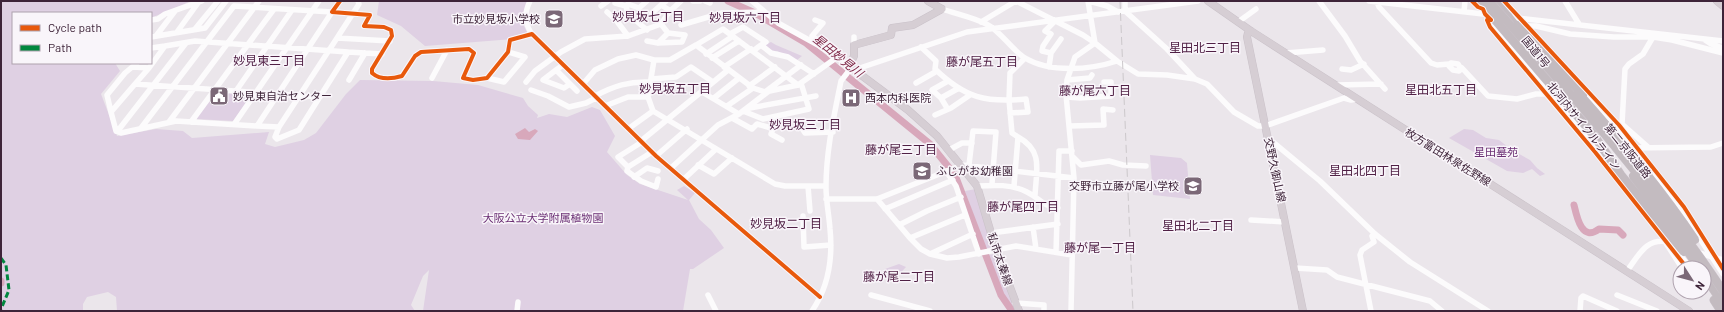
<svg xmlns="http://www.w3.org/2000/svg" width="1724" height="312" viewBox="0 0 1724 312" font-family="Barlow,'Noto Sans JP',sans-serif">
<rect width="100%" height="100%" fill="#ebe6eb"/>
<path fill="#dfd0e3" d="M1,1H191L151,18V13H13V63H115L120,71L101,94L117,136L156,129L183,131L192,138L269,132L265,144L275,147L304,140L316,133L346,94L360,80L433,81L478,85L523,98L528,106L538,115L537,118L549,114L567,117L592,107L600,110L615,136L607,152L627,175L640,184L688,200L677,190L684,186L695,193L689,200L699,219L711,230L724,248L693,269H690L683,311H423L429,270L423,276L411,305L415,311H117L116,297L108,292L87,297L83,304V311H1Z
M379,1H529C520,17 519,19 529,35L512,39L425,46L401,26L377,15Z
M771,42L776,45L802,56L797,60L777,51C772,52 768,50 765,45Z
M229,93L252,94L233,121L195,119L211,99L223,100Z
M1464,129L1473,130L1486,138L1499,140L1512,150L1530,160L1537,168L1545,174L1540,176L1532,169L1523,173L1507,171L1449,138Z
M1150,155L1181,158L1187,163L1190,199L1153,195Z
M976,189L992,247L985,249L965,191Z
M995,254L1017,311H1012L1003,296L988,255Z
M899,264L906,267L893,281L882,275L885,269Z"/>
<path fill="#d8a8bb" d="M525,128L529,132L535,129L538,131L530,140L518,139L515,134Z"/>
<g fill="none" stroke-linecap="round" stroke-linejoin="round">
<path stroke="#d8a8bb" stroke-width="7" d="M728,1L755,13L806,43L930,144L955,175L1001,295L1012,311
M1574,205C1577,218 1582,242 1599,229L1618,230L1623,235
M1,281V283"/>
<defs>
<path id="major" d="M928,1L942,9
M1208,1L1251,31L1689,311
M1717,1L1723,6
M942,9L913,25L892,28L891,35L854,45V56L849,66L908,110L937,136L977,186L996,250L1019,311
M1251,31L1248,33L1247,37L1303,311"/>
<path id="highway" d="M1496,1L1513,22
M1704,275L1723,304
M1714,300L1721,311"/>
</defs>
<use href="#major" stroke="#cac2c9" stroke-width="8"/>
<use href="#highway" stroke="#cac2c9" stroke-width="9"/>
<path stroke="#fcfbfc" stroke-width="5.5" d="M340,1L332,12L370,15L364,26L384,27L391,30L392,36L372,69V73C380,80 392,79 402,76L415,56L421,52L469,49L474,53L463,78L473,80L487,78L508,52L510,40L532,34L656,156L820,297
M530,1C524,13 524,23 532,34
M666,1L661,5L671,11
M693,1H700
M705,1L710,3
M752,1L778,23L818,45L849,66
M1089,1L1107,6L1118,12
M1125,1V11L1167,49L1195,79
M1319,1L1345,36L1360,61L1385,89
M1369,1L1492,15
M1501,1L1509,10
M1565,1L1579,24
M1377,2L1379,7L1431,63L1437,65L1449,64
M615,3L626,6
M601,6L608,1
M942,9C956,14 976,18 988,25C1000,31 1012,50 1025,58C1050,73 1090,70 1117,61L1095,43
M332,12L257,126L279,127L275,137L277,139L299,130L348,52L382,54
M607,12L616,20
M1464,12L1465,1
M652,13L661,5
M628,14L626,6L628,4L639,8L647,1
M1509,17L1723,41
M151,20L158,19L165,14L202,1
M815,20L823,23L812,36L835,53L832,56
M981,22L1016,1L1083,35L1095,43
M1238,22L1256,9
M1491,23L1616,174
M681,25L722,13L765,12
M195,29L218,1
M177,32L198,3
M730,34L743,27L766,42L761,45
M156,36L175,11
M628,36L616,20L628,14L647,30
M151,37L205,28L226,1
M854,37V45
M337,38L359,4L358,1
M1705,40L1711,44L1723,48
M647,41L658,43L682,42L685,35L668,33L661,24
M658,43L668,33
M696,45L723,29L798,85
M165,46L195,41L348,52
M921,47L936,61L935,69C965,98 986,103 1026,99L1028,112L1010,113
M1544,48L1526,28L1527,26H1536L1570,34L1614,37H1653L1672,40L1723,53
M753,51L761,45L771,53L788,57L814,74
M1051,53L1061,39
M1286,53L1323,50
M706,54L733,36
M712,58L739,41
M654,60H670L696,45L753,88L765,92L798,85L836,58
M1117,61L1138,74L1167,75L1195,79L1207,84L1234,112L1258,126H1265L1344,98L1351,100L1357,99
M1451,63L1458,64L1461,69L1459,71L1453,70L1449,66Z
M133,67L149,68L135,84
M724,67L751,49
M1049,67L1051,53L1042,51L1043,46L1051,34L1045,31L1055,21
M149,68L165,46L151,48
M1462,68L1488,96L1517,99L1536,94H1572
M1342,69L1351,70L1364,64
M556,70L570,84L564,88L543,80Z
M556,70L563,65
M432,78L447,50
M487,78L504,82L525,57L508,52
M651,79L676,77L691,67L713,82
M349,80L365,53
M1067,80L1090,78L1092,75
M526,82L535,71L561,52L585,39L628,36L661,24L669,12L681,1
M916,83L937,71
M570,84L577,91
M583,84L595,70L618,59L636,55L654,60L648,97L653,111L775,184L785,186H826
M1336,85L1381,84
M749,86L775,67
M531,90L548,96L569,107L586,103L596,98
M236,91L292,10
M702,92L739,114
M765,92L801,65
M1583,92L1610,120L1672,196L1723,274
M595,96C614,86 629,81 650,82
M1067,97L1080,98L1111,96V82H1104
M714,98L739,78
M941,98L959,88
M605,106L628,97H648
M727,106L753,88
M750,108L816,96
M947,108L941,98L932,90L948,81
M743,111L763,119L809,109L801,83
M111,112L107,95L125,73L137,63
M935,115L951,108L970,95
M732,118L752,129L757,124L771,128L773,129L771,134L782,140
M169,122L259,1
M191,122L274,9
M235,123L319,1
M801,123V127L805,133L833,132
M257,126L176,121L121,133L116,131L111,112L135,84L320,97
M1070,126L1104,125L1103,109L1113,110
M279,127L337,38L390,41
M141,128L234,6L332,12
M628,129L653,111
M116,131L120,128L186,43
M1018,137C1044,151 1036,171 1035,196
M1268,138L1320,181L1375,234L1410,262L1488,311
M641,141L728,70
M642,142L618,157L628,167L652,152
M1648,147L1622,124L1625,69L1629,64L1643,54L1653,37
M1630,148L1711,147L1723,143
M949,150L962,143H972
M656,156L687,129
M1073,157L1081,165L1109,161L1123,165L1146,166
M698,165L714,174L732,158
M969,165L973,131L996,132L992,184
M628,167L627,171L641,181L656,187L658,179
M671,168L718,125L739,114L769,91
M946,171L956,186L979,254
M634,177L647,168L658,171
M1074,178L1066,95L1067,80L1075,57L1095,43L1088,1
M684,179L716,149
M808,186L810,211
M977,186C994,185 1012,184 1027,192C1041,199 1042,206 1058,208
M1014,186L1018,137L1012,133L1009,100L1010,73L1025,58
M826,199H877L962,165L1074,178L1071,311
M877,199L910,238L921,249L930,254L947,258L959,257L1016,246L1072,255
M885,209L953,180
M803,216L804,247L831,245
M1650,216L1690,268
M1251,220L1285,222
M899,225L927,211L961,197
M1033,227L1036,249
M991,233L1058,224
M910,238L965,215
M1664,240L1682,268
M1056,252L1059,151H1072
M1696,252L1723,260
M930,254L973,234
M1295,268L1327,270L1337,277L1430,301L1442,311
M1627,271C1639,255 1646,237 1669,242
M1704,284L1705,286
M708,295L716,311
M871,295L930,311
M1617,295L1657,311
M1015,303L1044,305V311
M517,311L518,302
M812,311C829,286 833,259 830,229C829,215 826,201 826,187C826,151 834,116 841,81L848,72L967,32L1198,1
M1371,311L1360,255L1362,250L1374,242L1372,236L1375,234
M1580,311L1581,298L1583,296L1617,311"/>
<use href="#major" stroke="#d6ced4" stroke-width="7"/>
<use href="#highway" stroke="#c3bbc0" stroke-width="8"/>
<path stroke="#ccc8cb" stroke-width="1" stroke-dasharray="8 4" stroke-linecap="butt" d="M1120,1L1133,311"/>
<defs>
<path id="highway-bridge" d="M1479,1L1593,134L1621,175L1684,252
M1489,1C1572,94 1654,187 1723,291
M1517,25L1583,95
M1578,93C1620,140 1660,188 1695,240
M1633,176L1663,215L1699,268"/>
</defs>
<use href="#highway-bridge" stroke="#cac2c9" stroke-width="9" stroke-linecap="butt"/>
<use href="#highway-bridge" stroke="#c3bbc0" stroke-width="8"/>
<path stroke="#00873e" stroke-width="3" stroke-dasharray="6 3" stroke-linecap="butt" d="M1,258L6,265L9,290L1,309"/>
<defs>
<path id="cycleway" d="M340,1L332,12L370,15L364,26L384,27L391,30L392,36L372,69V73C380,80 392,79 402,76L415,56L421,52L469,49L474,53L463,78L473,80L487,78L508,52L510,40L532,34L656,156L820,297
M1472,1L1478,7L1483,9L1485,14L1491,20H1487L1490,27L1595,152L1687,268
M1504,1L1619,125L1684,207L1723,269"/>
</defs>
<use href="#cycleway" stroke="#f9f5fa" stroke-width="6"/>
<use href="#cycleway" stroke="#e8590c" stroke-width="4"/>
</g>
<defs>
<symbol id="school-square" viewBox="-11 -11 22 22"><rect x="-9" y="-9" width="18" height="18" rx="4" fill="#7b6877" stroke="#f9f5fa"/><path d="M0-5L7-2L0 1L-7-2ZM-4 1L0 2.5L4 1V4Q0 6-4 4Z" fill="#fff"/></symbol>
<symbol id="civic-square" viewBox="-11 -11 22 22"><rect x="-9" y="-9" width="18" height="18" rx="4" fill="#7b6877" stroke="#f9f5fa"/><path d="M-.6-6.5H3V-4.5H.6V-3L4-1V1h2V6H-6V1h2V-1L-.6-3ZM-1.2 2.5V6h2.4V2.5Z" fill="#fff"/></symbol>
<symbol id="hospital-square" viewBox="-11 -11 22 22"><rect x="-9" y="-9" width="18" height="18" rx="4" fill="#7b6877" stroke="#f9f5fa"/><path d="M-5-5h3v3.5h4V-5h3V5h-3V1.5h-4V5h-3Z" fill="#fff"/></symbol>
</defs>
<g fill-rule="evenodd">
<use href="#school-square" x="543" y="8" width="22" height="22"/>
<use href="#civic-square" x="208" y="85" width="22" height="22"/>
<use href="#hospital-square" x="840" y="87" width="22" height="22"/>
<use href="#school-square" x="911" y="160" width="22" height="22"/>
<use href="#school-square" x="1182" y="175" width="22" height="22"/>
</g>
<g text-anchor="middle" stroke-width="3" stroke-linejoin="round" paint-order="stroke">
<g font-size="11" fill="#3e2439" stroke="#f9f5fa" text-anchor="start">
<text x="540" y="23" text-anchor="end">市立妙見坂小学校</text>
<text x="233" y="100">妙見東自治センター</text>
<text x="865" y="102">西本内科医院</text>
<text x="936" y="175">ふじがお幼稚園</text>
<text x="1179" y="190" text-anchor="end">交野市立藤が尾小学校</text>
</g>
<g font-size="11" fill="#3e2439" stroke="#f9f5fa">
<text transform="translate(1536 52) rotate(51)" y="4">国道1号</text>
<text transform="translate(1584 126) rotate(51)" y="4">北河内サイクルライン</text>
<text transform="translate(1628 151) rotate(51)" y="4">第二京阪道路</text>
<text transform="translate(1448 157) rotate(32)" y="4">枚方富田林泉佐野線</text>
<text transform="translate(1275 170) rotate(78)" y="4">交野久御山線</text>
<text transform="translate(1000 259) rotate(71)" y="4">私市太秦線</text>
</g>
<g font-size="11" fill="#6b2f74" stroke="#f9f5fa">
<text x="1496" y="156">星田墓苑</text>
<text x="543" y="222">大阪公立大学附属植物園</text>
</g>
<g font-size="12" fill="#502045" stroke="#f9f5fa">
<text x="648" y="21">妙見坂七丁目</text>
<text x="745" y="22">妙見坂六丁目</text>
<text x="1205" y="52">星田北三丁目</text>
<text x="269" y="65">妙見東三丁目</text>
<text x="982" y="66">藤が尾五丁目</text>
<text x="675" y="93">妙見坂五丁目</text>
<text x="1441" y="94">星田北五丁目</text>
<text x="1095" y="95">藤が尾六丁目</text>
<text x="805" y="129">妙見坂三丁目</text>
<text x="901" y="154">藤が尾三丁目</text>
<text x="1365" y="175">星田北四丁目</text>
<text x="1023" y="211">藤が尾四丁目</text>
<text x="786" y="228">妙見坂二丁目</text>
<text x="1198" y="230">星田北二丁目</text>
<text x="1100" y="252">藤が尾一丁目</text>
<text x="899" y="281">藤が尾二丁目</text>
</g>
<g font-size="12" font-style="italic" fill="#791f3f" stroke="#f9f5fa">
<text transform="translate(838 56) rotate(39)" y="4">星田妙見川</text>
</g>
</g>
<rect width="1724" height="312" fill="none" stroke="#3e2439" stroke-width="4"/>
<rect x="12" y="12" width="140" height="52" fill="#f9f5fa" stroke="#aea1ad"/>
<rect x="20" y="25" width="20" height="6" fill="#e8590c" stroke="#aea1ad"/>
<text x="48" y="32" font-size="12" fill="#3e2439">Cycle path</text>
<rect x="20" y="45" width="20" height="6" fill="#00873e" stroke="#aea1ad"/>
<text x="48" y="52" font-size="12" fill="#3e2439">Path</text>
<g transform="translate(1692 280) rotate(126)"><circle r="19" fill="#f9f5fa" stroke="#aea1ad"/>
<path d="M0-3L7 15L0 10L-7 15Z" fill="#7b6877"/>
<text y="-6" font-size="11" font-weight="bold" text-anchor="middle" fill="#3e2439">N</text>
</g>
</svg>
